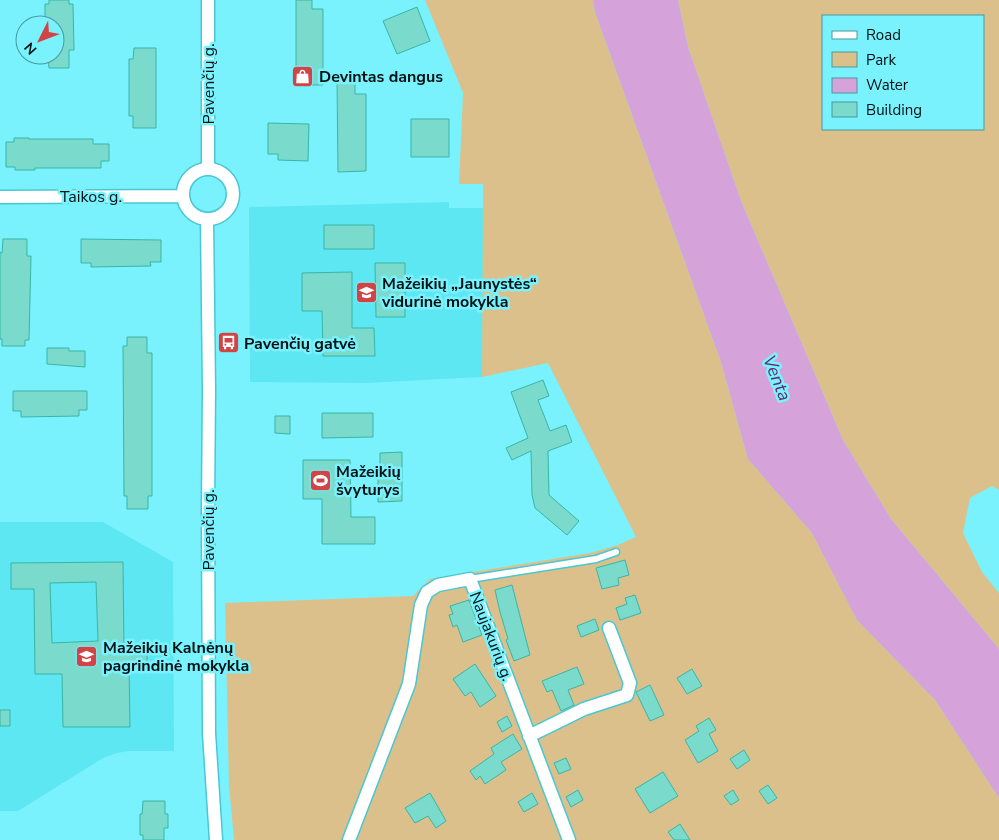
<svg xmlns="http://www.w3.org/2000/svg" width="999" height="840" viewBox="0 0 999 840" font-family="'Nunito Sans',sans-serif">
<rect width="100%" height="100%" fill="#7af2fd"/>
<path fill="#5de7f3" d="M449,202V208H484L482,377L365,383L250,382L249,207Z
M0,522H103L173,562L174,751H129L117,753L103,758L18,811H0Z"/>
<path fill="#dbc08b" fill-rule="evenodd" d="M425,0H593L595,12L721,362L748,459L812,533L857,620L935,700L999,798V840H234L229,786L225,603L413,596L430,579L590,553L618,545L636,537L548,363L482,377L483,184H459L463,93Z
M678,0H999V490L992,486L970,498L963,533L982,572L999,593V649L891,519L843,440L741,201L688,47ZM823,16H983V129H823Z"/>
<path fill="#d5a3d9" d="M593,0H678L688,47L741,201L843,440L891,519L999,649V798L935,700L857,620L812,533L748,459L721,362L595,12Z"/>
<path fill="#7adacc" stroke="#39b5a6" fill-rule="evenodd" d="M49,0H69V4H73L74,50H69V68H49L48,55H55V25H45V4H49Z
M296,0H312V9H323V85H296Z
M417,7L430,41L397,54L383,21Z
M134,48H156V128H133V116H129V59H133Z
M337,80H355V94H366V171L338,172Z
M411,119H449V157H411Z
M268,123L309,124L308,161L278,160V154H268Z
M14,138H29V139H93V144H109V161H101V168H35V170H15V167H6V142H14Z
M324,225H374V249H324Z
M3,239H27V256H31L29,340H25V346H2V339H0V252L2,253Z
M81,239L161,240V262H150L151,266L91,267V263H81Z
M375,263H405V317H376Z
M352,272V328H374L375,356H323L322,311H302V273Z
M127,337H147V353H152V496H148V509H127V496H124L123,346H127Z
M47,348H69V351H85V367L47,364Z
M543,380L549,396L538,400L550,431L566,425L572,442L548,451L549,495L579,521L567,535L535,508L532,495L531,451L512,460L506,448L528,438L511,392Z
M13,391H87V410H79V416L21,417V411H13Z
M322,413H373V437L322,438Z
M275,416H290V434L275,433Z
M402,452V501L378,502V477H380V453Z
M303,460H350L351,517H375V544H322V499H303Z
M625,560L629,575L618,578L619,585L602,589L596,568Z
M123,562L124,649L147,648V663H129L130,727H63L62,674H35L34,589H11V563ZM96,582L98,641L52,643L50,583Z
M512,585L530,655L514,661L506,640L508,639L500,612L495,590Z
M635,595L641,613L620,620L616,608L627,604L625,598Z
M469,600L482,635L463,642L457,625L453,627L449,615L453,614L450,606Z
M595,619L599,630L581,637L577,626Z
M475,664L496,696L480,707L471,692L465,696L453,679Z
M577,667L584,684L568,690L574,705L561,711L552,690L547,692L542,681Z
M692,669L702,686L687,694L677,678Z
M650,685L664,715L650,721L636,692Z
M0,710H10V726H0Z
M507,716L512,726L502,732L497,722Z
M709,718L716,730L709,734L718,751L698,763L685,740L699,731L696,726Z
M513,734L522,749L501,762L506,770L485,784L480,776L476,780L470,771L494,754L491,748Z
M744,750L750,760L737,769L730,759Z
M566,758L571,769L559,774L554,763Z
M663,772L678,796L650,813L635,789Z
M768,785L777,798L768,804L759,791Z
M578,790L583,800L571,807L566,797Z
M733,790L739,800L731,805L724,796Z
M430,793L446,821L436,828L428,816L415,823L405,808Z
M532,793L538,804L524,812L518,802Z
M143,801H165V814H168V828H164V840H143V835H140V814H142Z
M680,824L690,840H674L668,832Z"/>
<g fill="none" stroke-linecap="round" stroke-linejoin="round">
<defs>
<path id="lane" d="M470,579L596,559L616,552"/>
<path id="street" d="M208,0V168
M183 194a25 25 0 1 1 50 0a25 25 0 1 1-50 0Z
M0,197L183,196
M207,219L209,389L208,510L209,733L216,840
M529,736L584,709L627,695L630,683L609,628
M349,840L409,684L421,605L427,592L438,585L470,579L569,840"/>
</defs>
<use href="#lane" stroke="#49c7d2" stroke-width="9"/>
<use href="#street" stroke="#49c7d2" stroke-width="15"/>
<use href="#lane" stroke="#fff" stroke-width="6"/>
<use href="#street" stroke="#fff" stroke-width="12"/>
</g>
<defs>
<symbol id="shop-square" viewBox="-11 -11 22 22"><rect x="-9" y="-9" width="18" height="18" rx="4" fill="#d24346" stroke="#7af2fd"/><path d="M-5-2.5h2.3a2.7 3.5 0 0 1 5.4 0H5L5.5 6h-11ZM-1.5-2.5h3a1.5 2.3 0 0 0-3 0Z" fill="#fff"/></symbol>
<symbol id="school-square" viewBox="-11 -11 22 22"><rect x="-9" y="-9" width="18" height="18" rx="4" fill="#d24346" stroke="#7af2fd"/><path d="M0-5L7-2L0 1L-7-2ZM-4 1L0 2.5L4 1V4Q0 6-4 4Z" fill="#fff"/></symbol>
<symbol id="bus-square" viewBox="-11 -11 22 22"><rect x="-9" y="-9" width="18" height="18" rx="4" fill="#d24346" stroke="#7af2fd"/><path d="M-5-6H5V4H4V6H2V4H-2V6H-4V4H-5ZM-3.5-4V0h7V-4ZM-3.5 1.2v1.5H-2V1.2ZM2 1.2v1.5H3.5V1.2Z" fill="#fff"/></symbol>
<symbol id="stadium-square" viewBox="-11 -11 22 22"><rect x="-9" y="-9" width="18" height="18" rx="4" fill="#d24346" stroke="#7af2fd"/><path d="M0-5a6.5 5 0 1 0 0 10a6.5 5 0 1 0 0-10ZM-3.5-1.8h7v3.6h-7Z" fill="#fff"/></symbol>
</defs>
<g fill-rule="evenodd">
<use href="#shop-square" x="290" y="64" width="25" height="25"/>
<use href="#school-square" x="354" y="280" width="25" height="25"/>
<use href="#bus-square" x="216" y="330" width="25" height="25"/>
<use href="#stadium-square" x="308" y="468" width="25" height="25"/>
<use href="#school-square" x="74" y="644" width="25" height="25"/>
</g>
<g text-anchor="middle" stroke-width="5" stroke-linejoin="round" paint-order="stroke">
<g font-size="16" font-weight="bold" fill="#001113" stroke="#7af2fd" text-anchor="start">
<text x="319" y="82">Devintas dangus</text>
<text x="382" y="289">Mažeikių „Jaunystės“<tspan x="382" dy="18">vidurinė mokykla</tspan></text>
<text x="244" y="349">Pavenčių gatvė</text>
<text x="336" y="477">Mažeikių<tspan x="336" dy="18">švyturys</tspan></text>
<text x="103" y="653">Mažeikių Kalnėnų<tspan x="103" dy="18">pagrindinė mokykla</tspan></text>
</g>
<g font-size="16" fill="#001113" stroke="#7af2fd">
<text transform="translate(208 84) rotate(-90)" y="6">Pavenčių g.</text>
<text x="91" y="202">Taikos g.</text>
<text transform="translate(208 530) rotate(-90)" y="6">Pavenčių g.</text>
<text transform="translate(492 636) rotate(69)" y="6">Naujakurių g.</text>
</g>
<g font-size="18" font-style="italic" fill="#65296b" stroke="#7af2fd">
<text transform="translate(777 378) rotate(68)" y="6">Venta</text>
</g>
</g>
<rect x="822" y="15" width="162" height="115" fill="#7af2fd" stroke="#49989f"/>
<rect x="832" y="31" width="25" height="8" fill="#ffffff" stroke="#49989f"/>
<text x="866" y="40" font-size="15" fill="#001113">Road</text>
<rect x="832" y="52" width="25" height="15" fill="#dbc08b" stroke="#49989f"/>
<text x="866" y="65" font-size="15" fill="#001113">Park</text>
<rect x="832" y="78" width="25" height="15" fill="#d5a3d9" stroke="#49989f"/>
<text x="866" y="90" font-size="15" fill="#001113">Water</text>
<rect x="832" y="102" width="25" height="15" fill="#7adacc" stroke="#49989f"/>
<text x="866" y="115" font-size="15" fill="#001113">Building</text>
<g transform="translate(40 40) rotate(228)"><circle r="24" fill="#7af2fd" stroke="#49989f"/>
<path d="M0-4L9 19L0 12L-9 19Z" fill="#d24346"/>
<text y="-8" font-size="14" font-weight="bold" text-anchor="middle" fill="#001113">N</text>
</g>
</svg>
